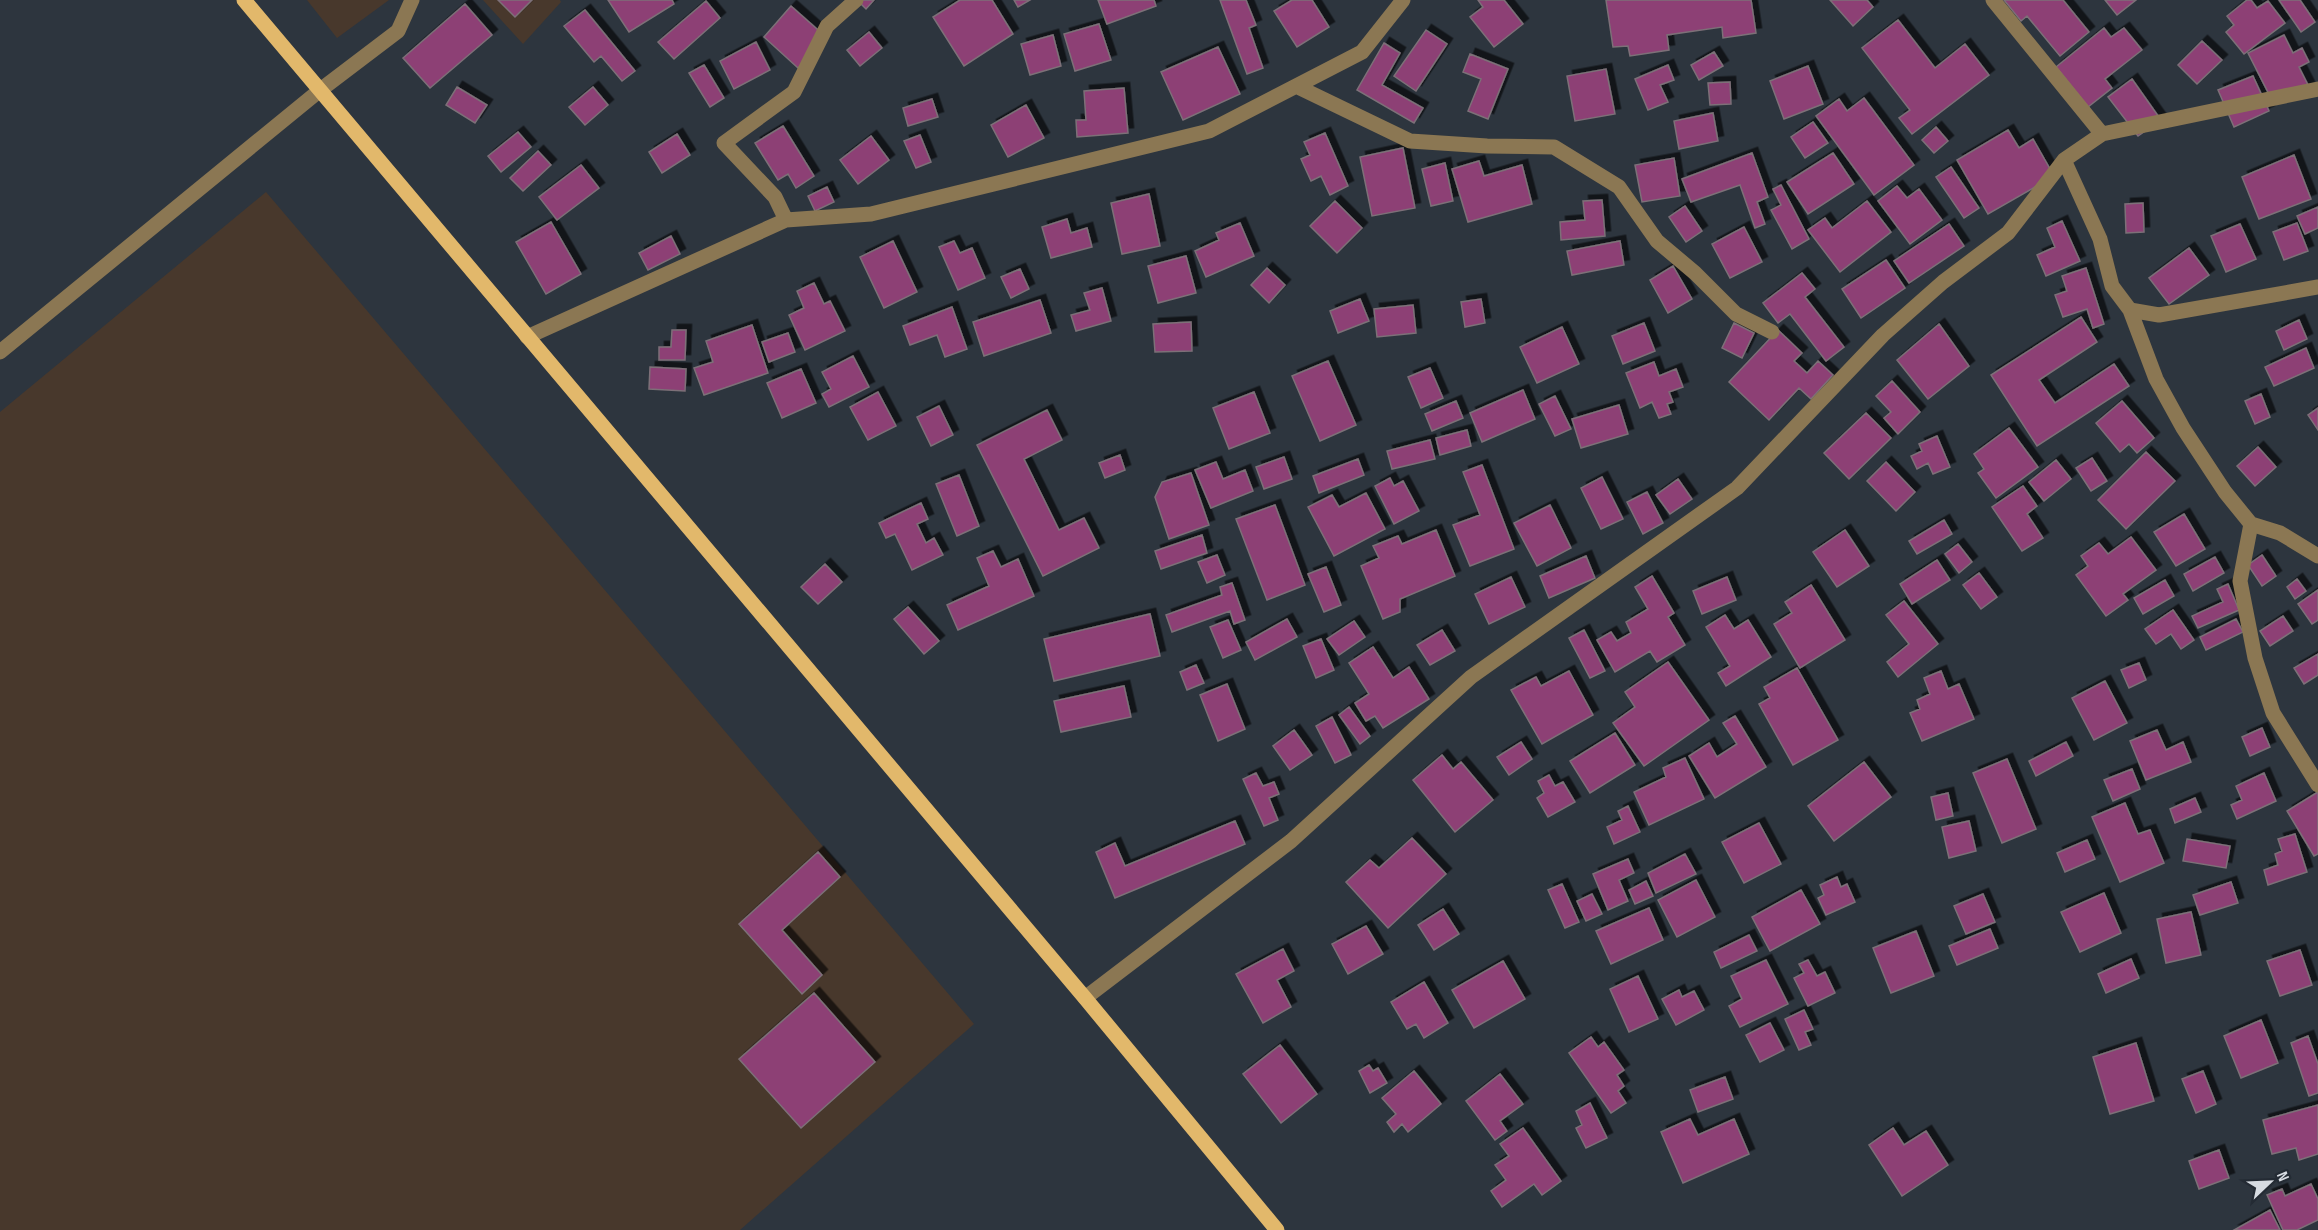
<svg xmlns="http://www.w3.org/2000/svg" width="2318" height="1230" viewBox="0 0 2318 1230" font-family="'Sofia Sans Condensed',sans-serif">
<defs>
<filter id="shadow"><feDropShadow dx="5.5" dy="-5.5" stdDeviation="0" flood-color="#0009"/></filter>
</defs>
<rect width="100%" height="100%" fill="#2d353e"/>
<path fill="#48382c" d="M307,0H389L337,38Z
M483,0H560L561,2L523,44Z
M266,192L974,1024L740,1230H0V412Z"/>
<path fill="#8d3f74" stroke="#7d7078" stroke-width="1.5" filter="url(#shadow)" d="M498,0H532L515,17Z
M608,0H672L674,4L629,32Z
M857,0H874L866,9Z
M960,0H992L1013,34L964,66L933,17Z
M1014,0H1030L1018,7Z
M1098,0H1154L1156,6L1107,24Z
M1220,0H1246L1256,25L1249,28L1263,68L1247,74Z
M1292,0H1312L1329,27L1297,47L1274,11Z
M1478,0H1504L1523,24L1494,47L1470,17L1483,7Z
M1606,0H1751L1756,33L1723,38L1722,27L1667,35L1669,50L1630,56L1628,46L1613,47Z
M1830,0H1867L1873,7L1853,26Z
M2004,0H2063L2089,32L2060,56L2027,16L2021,21Z
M2105,0H2136L2117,15Z
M2247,0H2251L2257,8L2268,1L2285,23L2244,54L2226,32L2234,25L2227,16Z
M2279,0H2300L2315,22L2301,32Z
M706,1L720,18L674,59L658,42Z
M465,4L492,35L430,88L403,58Z
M791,6L826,37L798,68L764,37Z
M585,10L635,71L622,81L601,56L594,62L564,26Z
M1898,20L1935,68L1965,44L1989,75L1912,134L1899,118L1910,110L1862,48Z
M1099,24L1111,60L1075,71L1064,34Z
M2104,28L2111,37L2124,28L2142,50L2105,79L2112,88L2088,107L2056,67Z
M1426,30L1447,44L1416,91L1394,76Z
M869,32L882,48L860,66L847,50Z
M1053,35L1061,66L1030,75L1021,44Z
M2284,35L2293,53L2302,48L2309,62L2299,67L2309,87L2274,104L2248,53Z
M2202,41L2222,60L2197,84L2178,65Z
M756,42L770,70L734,89L720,61Z
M1384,43L1400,53L1382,85L1423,108L1414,123L1357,90Z
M1218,47L1240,94L1183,120L1161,72Z
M1714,52L1723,66L1699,80L1691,65Z
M1470,54L1508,69L1488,119L1468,111L1481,79L1463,72Z
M704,65L724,98L710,107L689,73Z
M1668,65L1674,80L1660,85L1668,102L1648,110L1635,79Z
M1808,66L1823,104L1784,119L1770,81Z
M1606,69L1615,114L1575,121L1567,76Z
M2253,76L2269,111L2234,127L2218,90Z
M2132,79L2161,120L2138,136L2108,97Z
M1730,82L1731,104L1710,105L1708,83Z
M457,87L487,105L475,123L446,105Z
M593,87L608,105L585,125L569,107Z
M1124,88L1128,133L1077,137L1076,120H1086L1084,91Z
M1864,98L1914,165L1874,195L1816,116L1839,99L1847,111Z
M932,99L938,117L908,126L903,108Z
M1026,105L1044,138L1008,157L991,125Z
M1713,113L1718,141L1679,149L1674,121Z
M1813,122L1828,143L1805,158L1791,137Z
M783,126L814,176L796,188L788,174L778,180L755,143Z
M1936,127L1948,141L1934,153L1922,140Z
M2008,130L2019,148L2033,139L2054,176L1988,214L1957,160Z
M518,132L531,147L501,172L488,156Z
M1325,133L1348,186L1330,195L1321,176L1311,181L1301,159L1310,155L1304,142Z
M677,134L690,155L662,173L649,152Z
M920,135L931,162L916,168L904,141Z
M871,136L889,160L858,184L840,160Z
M1403,148L1415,208L1372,216L1360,157Z
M538,151L551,165L523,191L510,178Z
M1752,153L1768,197L1757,202L1765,224L1755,228L1740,185L1691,202L1682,179Z
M1833,153L1854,184L1808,214L1787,182Z
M2294,155L2311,199L2259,219L2242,177Z
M1674,158L1680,196L1642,202L1635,165Z
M1479,161L1484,176L1522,165L1532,204L1468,222L1452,169Z
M1445,163L1453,201L1431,206L1422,169Z
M581,165L599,188L557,220L539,197Z
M1951,167L1979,208L1964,218L1936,177Z
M1781,185L1809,239L1792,249L1771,210L1781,205L1773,189Z
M1897,186L1907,198L1919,189L1942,220L1910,244L1878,201Z
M827,187L834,202L815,211L808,196Z
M1149,194L1160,246L1122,254L1111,203Z
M1602,200L1605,236L1561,240L1560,222L1585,220L1583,201Z
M1335,201L1362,228L1337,253L1310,226Z
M1867,201L1891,232L1840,272L1808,230L1825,218L1832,228Z
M2143,203L2144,232L2126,233L2125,204Z
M1685,206L1702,231L1686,242L1669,217Z
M2318,207V228L2305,234L2297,216Z
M1067,219L1071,233L1087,228L1092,247L1051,258L1042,227Z
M2062,221L2080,261L2046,276L2037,255L2055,247L2047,228Z
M551,222L581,274L546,294L516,242Z
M1240,223L1254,256L1206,277L1195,251L1219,240L1216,233Z
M2297,223L2308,251L2284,260L2273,232Z
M1949,224L1964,246L1909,283L1894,261Z
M2240,224L2256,259L2226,272L2211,236Z
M1744,227L1762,262L1730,278L1712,244Z
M671,236L680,254L648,270L639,253Z
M893,241L917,292L884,308L860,257Z
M954,241L960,253L972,248L985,278L958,290L939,247Z
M1620,241L1624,265L1572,275L1567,251Z
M2189,248L2209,275L2169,304L2149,278Z
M1186,256L1196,293L1158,303L1148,266Z
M1886,260L1905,288L1861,318L1842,289Z
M1673,266L1692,299L1668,313L1650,280Z
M1267,268L1285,285L1269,303L1251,285Z
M2086,268L2104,324L2093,328L2087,309L2063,317L2055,295L2067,291L2062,276Z
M1020,269L1029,289L1011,298L1001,277Z
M1802,273L1815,289L1805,297L1844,347L1826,361L1790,314L1778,323L1763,303Z
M814,283L824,304L830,301L845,331L805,350L789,315L804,308L797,291Z
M1102,288L1111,321L1076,331L1071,315L1090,310L1084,293Z
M1360,299L1369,321L1338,333L1330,311Z
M1481,299L1485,323L1465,327L1461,302Z
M1040,300L1051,333L984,356L973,322Z
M1413,305L1416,333L1377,337L1374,309Z
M952,307L967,349L945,357L937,335L910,345L903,326Z
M2081,317L2097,342L2039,380L2055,403L2114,364L2129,386L2037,446L1991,375Z
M2299,320L2307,339L2284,350L2276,331Z
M1191,322L1192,351L1155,352L1153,324Z
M1644,323L1655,351L1623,364L1612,336Z
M1734,323L1754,333L1742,358L1722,348Z
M1939,324L1969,366L1928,399L1897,360Z
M752,325L768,373L704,395L694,368L713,362L706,341Z
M1562,327L1579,364L1537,383L1520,347Z
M672,330H686L685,360H659V347H671Z
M1778,330L1802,353L1794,361L1807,373L1818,361L1833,375L1811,399L1799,388L1769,420L1729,382Z
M788,333L795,352L769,362L762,342Z
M2306,348L2314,368L2274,386L2265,367Z
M853,356L869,387L829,407L822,394L831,389L822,372Z
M1328,361L1356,425L1320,441L1292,376Z
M1654,362L1659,376L1676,369L1683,387L1669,392L1673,402L1667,404L1671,414L1659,418L1652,402L1640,408L1626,373Z
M650,367L686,369L685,391L649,389Z
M1430,368L1443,398L1421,408L1408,377Z
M801,369L816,403L782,418L767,383Z
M1892,381L1920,412L1898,434L1884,418L1891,412L1876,396Z
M1523,390L1535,419L1482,442L1470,413Z
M878,392L896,426L868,440L850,407Z
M1254,392L1270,433L1229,449L1213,408Z
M2261,394L2270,417L2255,424L2245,401Z
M1555,396L1571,429L1555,436L1539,404Z
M1456,401L1463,418L1432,431L1425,414Z
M2122,401L2154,438L2137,453L2129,444L2120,452L2096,423Z
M1619,405L1628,434L1581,448L1572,419Z
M939,406L953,435L931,446L917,417Z
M2318,408V430L2308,415Z
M1047,410L1062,440L1024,459L1059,530L1084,518L1099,548L1043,576L977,445Z
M1866,413L1891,438L1849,479L1824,453Z
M2009,428L2038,467L1996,498L1978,473L1984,469L1974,454Z
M1467,430L1471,446L1440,455L1436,438Z
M1937,436L1950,467L1933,474L1928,463L1917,469L1911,456L1922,451L1919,444Z
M1430,440L1435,459L1392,469L1387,451Z
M2258,447L2276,467L2255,486L2237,466Z
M2146,452L2175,481L2126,529L2098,500Z
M1120,455L1125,470L1105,478L1099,463Z
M1284,457L1292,479L1264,489L1256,467Z
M2092,458L2107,481L2091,491L2076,468Z
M1358,459L1364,475L1319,493L1313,476Z
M2056,460L2071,479L2044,501L2029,482Z
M1216,462L1223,479L1245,470L1253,491L1211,508L1195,470Z
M1886,462L1915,492L1896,511L1867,481Z
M1482,465L1514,549L1470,566L1453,525L1480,515L1463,472Z
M1191,473L1209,525L1169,539L1155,497L1162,482Z
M959,475L979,526L957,536L936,484Z
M1602,477L1623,519L1601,529L1581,488Z
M1390,478L1394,486L1403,481L1419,511L1394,524L1375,486Z
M1678,479L1692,499L1670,514L1656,495Z
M2023,486L2037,506L2027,514L2043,538L2022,551L1992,507Z
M1647,492L1663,523L1643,534L1627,502Z
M1366,493L1385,529L1334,556L1308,507L1332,495L1339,507Z
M921,503L928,519L917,524L926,543L934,538L943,555L912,570L895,534L886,538L879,523Z
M1275,505L1305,585L1267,600L1236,519Z
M1550,505L1571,548L1537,566L1514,523Z
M2184,514L2205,549L2176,566L2154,532Z
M1944,520L1952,534L1917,554L1909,541Z
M1436,530L1455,576L1400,599V612L1383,619L1361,566L1379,558L1373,546L1398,536L1402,544Z
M1845,530L1869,566L1837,587L1813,552Z
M1202,535L1207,553L1161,569L1155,551Z
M2131,537L2156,570L2123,594L2128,600L2106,616L2076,575L2088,566L2081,556L2099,543L2108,554Z
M1958,544L1972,562L1959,573L1945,554Z
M993,551L1001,567L1018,559L1034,596L958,630L947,605L989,586L977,558Z
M1217,555L1225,575L1207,583L1198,562Z
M2262,555L2276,576L2262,586L2248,565Z
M1586,556L1595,578L1549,598L1540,576Z
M2215,557L2224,573L2193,591L2184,574Z
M1937,560L1950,580L1912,604L1900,584Z
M825,564L842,582L818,604L801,587Z
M1326,567L1341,605L1324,612L1308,574Z
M1979,573L1997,597L1981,609L1963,585Z
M1652,576L1674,613L1668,617L1685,645L1657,662L1650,651L1615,672L1597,640L1611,632L1617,641L1631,633L1626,622L1648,609L1635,587Z
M1511,577L1525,607L1489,624L1475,594Z
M1727,577L1736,600L1702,614L1693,591Z
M2297,579L2306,591L2295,599L2287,587Z
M2165,580L2174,596L2143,614L2134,598Z
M1232,583L1245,620L1234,624L1230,611L1172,632L1166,615L1222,595L1220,587Z
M2228,584L2239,610L2198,628L2192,616L2223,602L2217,589Z
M1811,585L1845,640L1800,668L1774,624L1792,613L1785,602Z
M2318,590V620L2312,624L2298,604Z
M1904,601L1938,644L1898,677L1887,662L1909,644L1886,615Z
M908,607L939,641L924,654L894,619Z
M2173,610L2194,640L2181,649L2171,634L2156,644L2145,629Z
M1150,614L1160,656L1054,681L1044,639Z
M1725,615L1734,629L1748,620L1771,657L1726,686L1718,673L1730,666L1706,627Z
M2283,616L2293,631L2270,646L2260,631Z
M1287,619L1297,637L1255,660L1246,642Z
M2236,619L2243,632L2206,650L2200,637Z
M1228,620L1241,650L1223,658L1210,627Z
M1354,621L1365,637L1339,655L1327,639Z
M1442,630L1455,651L1430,665L1417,645Z
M1584,630L1605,671L1590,678L1569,638Z
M1321,639L1334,670L1316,678L1303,646Z
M1373,647L1393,678L1409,667L1429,699L1383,728L1375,716L1366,721L1355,703L1369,694L1349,663Z
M2318,654V675L2304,684L2294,668Z
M1668,662L1709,720L1644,766L1613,723L1635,707L1625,692Z
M2139,663L2146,680L2129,688L2121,670Z
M1196,665L1204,683L1187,690L1180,672Z
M1797,668L1838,740L1793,765L1759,704L1770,698L1764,687Z
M1569,671L1593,715L1542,744L1511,690L1536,677L1541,686Z
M1941,671L1948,689L1959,684L1974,719L1922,741L1910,713L1920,709L1917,700L1930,694L1924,678Z
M2105,681L2127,723L2094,740L2072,698Z
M1227,684L1245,729L1218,741L1200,695Z
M1124,686L1131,717L1061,732L1054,701Z
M1349,707L1370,736L1360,744L1339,715Z
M1735,716L1766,767L1715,798L1689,756L1709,743L1717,757L1737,744L1723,723Z
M1332,717L1351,755L1335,763L1316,726Z
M2262,728L2270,747L2250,756L2242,737Z
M1294,730L1312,755L1290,770L1273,746Z
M2157,730L2166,750L2183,742L2191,762L2146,780L2130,741Z
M1615,733L1635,765L1590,793L1570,761Z
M1521,742L1532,759L1509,775L1497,757Z
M2066,742L2073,756L2036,776L2029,761Z
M1442,755L1453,769L1461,762L1493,800L1455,832L1413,780Z
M1685,758L1704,799L1649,825L1634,792L1666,777L1663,768Z
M2007,759L2036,829L2002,843L1973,773Z
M1864,762L1891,797L1834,841L1808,806Z
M2132,769L2140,789L2113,801L2104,780Z
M1256,773L1263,786L1274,782L1279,794L1269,798L1278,820L1264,826L1243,779Z
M2264,773L2276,801L2237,819L2231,805L2242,800L2236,786Z
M1549,775L1555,786L1563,782L1575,802L1548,817L1537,798L1544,793L1538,781Z
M2318,792V854L2314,856L2287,811Z
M1948,793L1953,816L1936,820L1931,797Z
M2195,798L2201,812L2175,823L2170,809Z
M2125,803L2138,834L2150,830L2164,863L2120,882L2092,817Z
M1628,806L1640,832L1614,844L1607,827L1622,820L1618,811Z
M1235,821L1245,844L1115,898L1096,852L1115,843L1125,866Z
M1969,821L1976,851L1949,858L1942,827Z
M1759,823L1781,864L1744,883L1722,842Z
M2295,834L2307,872L2268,885L2264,870L2278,865L2275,854L2282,851L2278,839Z
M1412,838L1446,874L1388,928L1346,882L1370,860L1379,868Z
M2187,839L2230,846L2226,868L2183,861Z
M2087,840L2095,859L2065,872L2057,853Z
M818,852L840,877L782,930L822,975L802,994L739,924Z
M1685,854L1696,874L1656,893L1648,873Z
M1628,859L1634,873L1619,880L1628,901L1608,910L1593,874Z
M1837,877L1841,887L1847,884L1855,902L1826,915L1818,898L1824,895L1820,885Z
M1696,880L1715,917L1677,937L1658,900Z
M1646,881L1653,896L1635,904L1629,890Z
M2231,882L2238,903L2200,915L2193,895Z
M1562,884L1579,922L1565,928L1548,890Z
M1801,890L1820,924L1770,951L1752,917Z
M2104,893L2121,933L2080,952L2061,912Z
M1592,894L1602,914L1586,921L1577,901Z
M1983,894L1995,922L1966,934L1954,906Z
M1649,908L1663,940L1611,964L1596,931Z
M1443,909L1459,934L1434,950L1418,925Z
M2191,912L2201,955L2166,963L2157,919Z
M1366,926L1383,954L1348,974L1332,944Z
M1990,929L1998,948L1957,965L1949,946Z
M1916,931L1934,976L1891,993L1873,948Z
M1749,935L1757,951L1721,968L1714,952Z
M1283,949L1294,971L1277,980L1291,1007L1263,1023L1236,974Z
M2300,950L2312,985L2280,996L2267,961Z
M2131,959L2139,978L2106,993L2098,974Z
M1766,960L1788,1004L1740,1027L1729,1006L1742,999L1731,976Z
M1808,960L1817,976L1825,972L1835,993L1808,1006L1794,978L1804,973L1799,964Z
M1503,961L1525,999L1474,1028L1452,990Z
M1638,976L1658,1019L1629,1032L1610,989Z
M1424,982L1448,1023L1424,1038L1416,1024L1407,1029L1391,1002Z
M1679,990L1682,997L1694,991L1704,1010L1676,1025L1662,999Z
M814,993L875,1062L801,1128L739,1059Z
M1804,1010L1813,1029L1805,1032L1811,1045L1799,1050L1785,1019Z
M2261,1020L2278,1063L2241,1078L2224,1036Z
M1770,1023L1784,1050L1760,1062L1746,1035Z
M2308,1036L2318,1064V1093L2309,1096L2291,1043Z
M1591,1037L1598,1047L1604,1042L1624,1070L1617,1075L1624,1086L1618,1091L1626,1103L1611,1113L1569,1053Z
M2136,1043L2154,1101L2110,1114L2093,1057Z
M1280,1045L1317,1094L1281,1123L1243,1074Z
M1369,1065L1373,1071L1378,1068L1387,1083L1370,1093L1359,1071Z
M1414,1071L1441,1104L1408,1132L1402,1124L1394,1132L1387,1122L1396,1114L1382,1098Z
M2203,1071L2216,1104L2196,1113L2182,1079Z
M1500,1074L1523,1104L1500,1121L1507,1131L1495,1140L1466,1101Z
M1725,1077L1733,1099L1698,1112L1690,1090Z
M1590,1103L1607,1138L1586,1148L1576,1128L1582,1125L1576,1111Z
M2318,1105V1154L2299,1160L2296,1148L2272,1154L2263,1120Z
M1690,1119L1698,1135L1734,1119L1749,1154L1683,1183L1661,1132Z
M1523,1128L1561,1181L1542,1195L1534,1184L1502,1207L1491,1191L1506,1180L1495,1165L1509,1156L1500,1144Z
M1893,1128L1904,1145L1926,1131L1948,1165L1902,1196L1869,1145Z
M2219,1150L2229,1178L2199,1189L2189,1161Z
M2311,1184L2318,1199V1220L2297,1230H2283L2267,1195L2282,1189L2285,1196Z
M2270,1210L2280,1230H2234Z"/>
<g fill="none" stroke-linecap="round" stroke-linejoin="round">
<path stroke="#8b7753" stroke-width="15" d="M1993,0L2102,134
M1298,87L1410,141L1487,146L1554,147L1619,187L1657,241L1695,273L1736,314L1772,332
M2064,160L2100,239L2112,286L2130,310L2159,315L2318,287
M786,220L775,197L724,143L794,92L827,26L856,0
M2130,310L2156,379L2183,428L2225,492L2251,524L2280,533L2318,556
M527,337L786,220L871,214L1209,131L1362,52L1403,0
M0,352L319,91L398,31L412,0
M2251,524L2240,581L2255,658L2273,713L2318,785
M1085,998L1291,841L1471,677L1737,488L1883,335L1943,282L2008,233L2064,160L2102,134L2318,89"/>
<path stroke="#e2b86b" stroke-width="15" d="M244,0L1085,998L1277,1230"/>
</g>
<g transform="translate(2270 1182) rotate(67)" stroke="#242b34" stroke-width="4.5" paint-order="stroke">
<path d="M0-4.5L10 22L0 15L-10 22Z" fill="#d7dce2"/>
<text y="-9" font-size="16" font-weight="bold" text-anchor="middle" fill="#d7dce2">N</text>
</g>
</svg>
